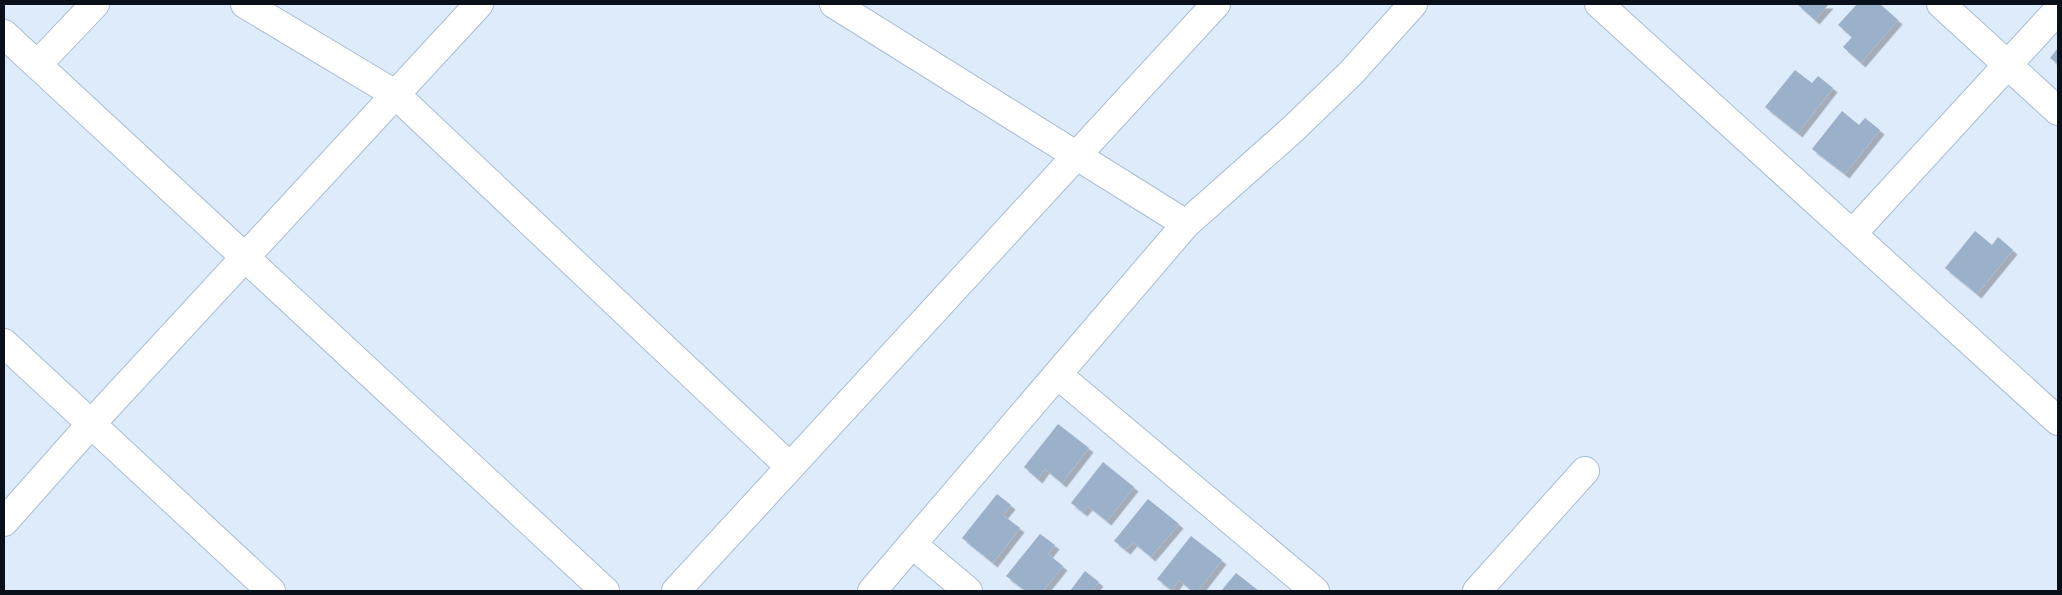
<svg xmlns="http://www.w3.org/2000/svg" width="2062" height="595" viewBox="0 0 2062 595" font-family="Commissioner,sans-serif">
<defs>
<filter id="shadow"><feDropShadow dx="4.5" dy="4.5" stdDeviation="0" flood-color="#0004"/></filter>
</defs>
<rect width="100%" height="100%" fill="#deebfb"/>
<path fill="#9bb0c9" filter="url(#shadow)" d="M1797,4H1829L1815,20Z
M1857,4H1880L1898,20L1861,63L1843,47L1852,37L1838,25Z
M2058,48V64L2050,58Z
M1795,70L1812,83L1818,76L1833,88L1798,133L1765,107Z
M1842,111L1859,125L1865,118L1880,130L1845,174L1812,149Z
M1975,231L1992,245L1998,237L2013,250L1977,294L1945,268Z
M1058,424L1089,448L1062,483L1045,469L1038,479L1024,467Z
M1103,462L1134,487L1107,521L1088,506L1083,512L1071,503Z
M997,494L1011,505L1003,515L1020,528L993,563L962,538Z
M1148,499L1179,524L1151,557L1133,542L1126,550L1114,541Z
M1040,534L1055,545L1048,554L1063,566L1043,591H1026L1006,576Z
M1191,536L1222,560L1198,591H1192L1179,580L1172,590L1157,579Z
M1085,571L1099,582L1092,591H1070Z
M1236,573L1259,591H1221Z"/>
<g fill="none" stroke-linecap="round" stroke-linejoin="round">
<defs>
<path id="street" d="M245,4L395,94L790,467
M834,4L1186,224
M1599,4L2058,421
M1941,4L2058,111
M4,34L605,591
M37,65L95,4
M1852,234L2058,10
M4,343L271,591
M1058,375L1315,591
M4,522L91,424L479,4
M912,544L968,591
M676,591L1216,4
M872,591L1186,224L1293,129L1351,73L1413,4
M1477,591L1585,471"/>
</defs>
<use href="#street" stroke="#a8bdd6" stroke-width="30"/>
<use href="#street" stroke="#fff" stroke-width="28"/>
</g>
<rect width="2062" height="595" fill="none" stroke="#091019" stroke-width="10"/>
</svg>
